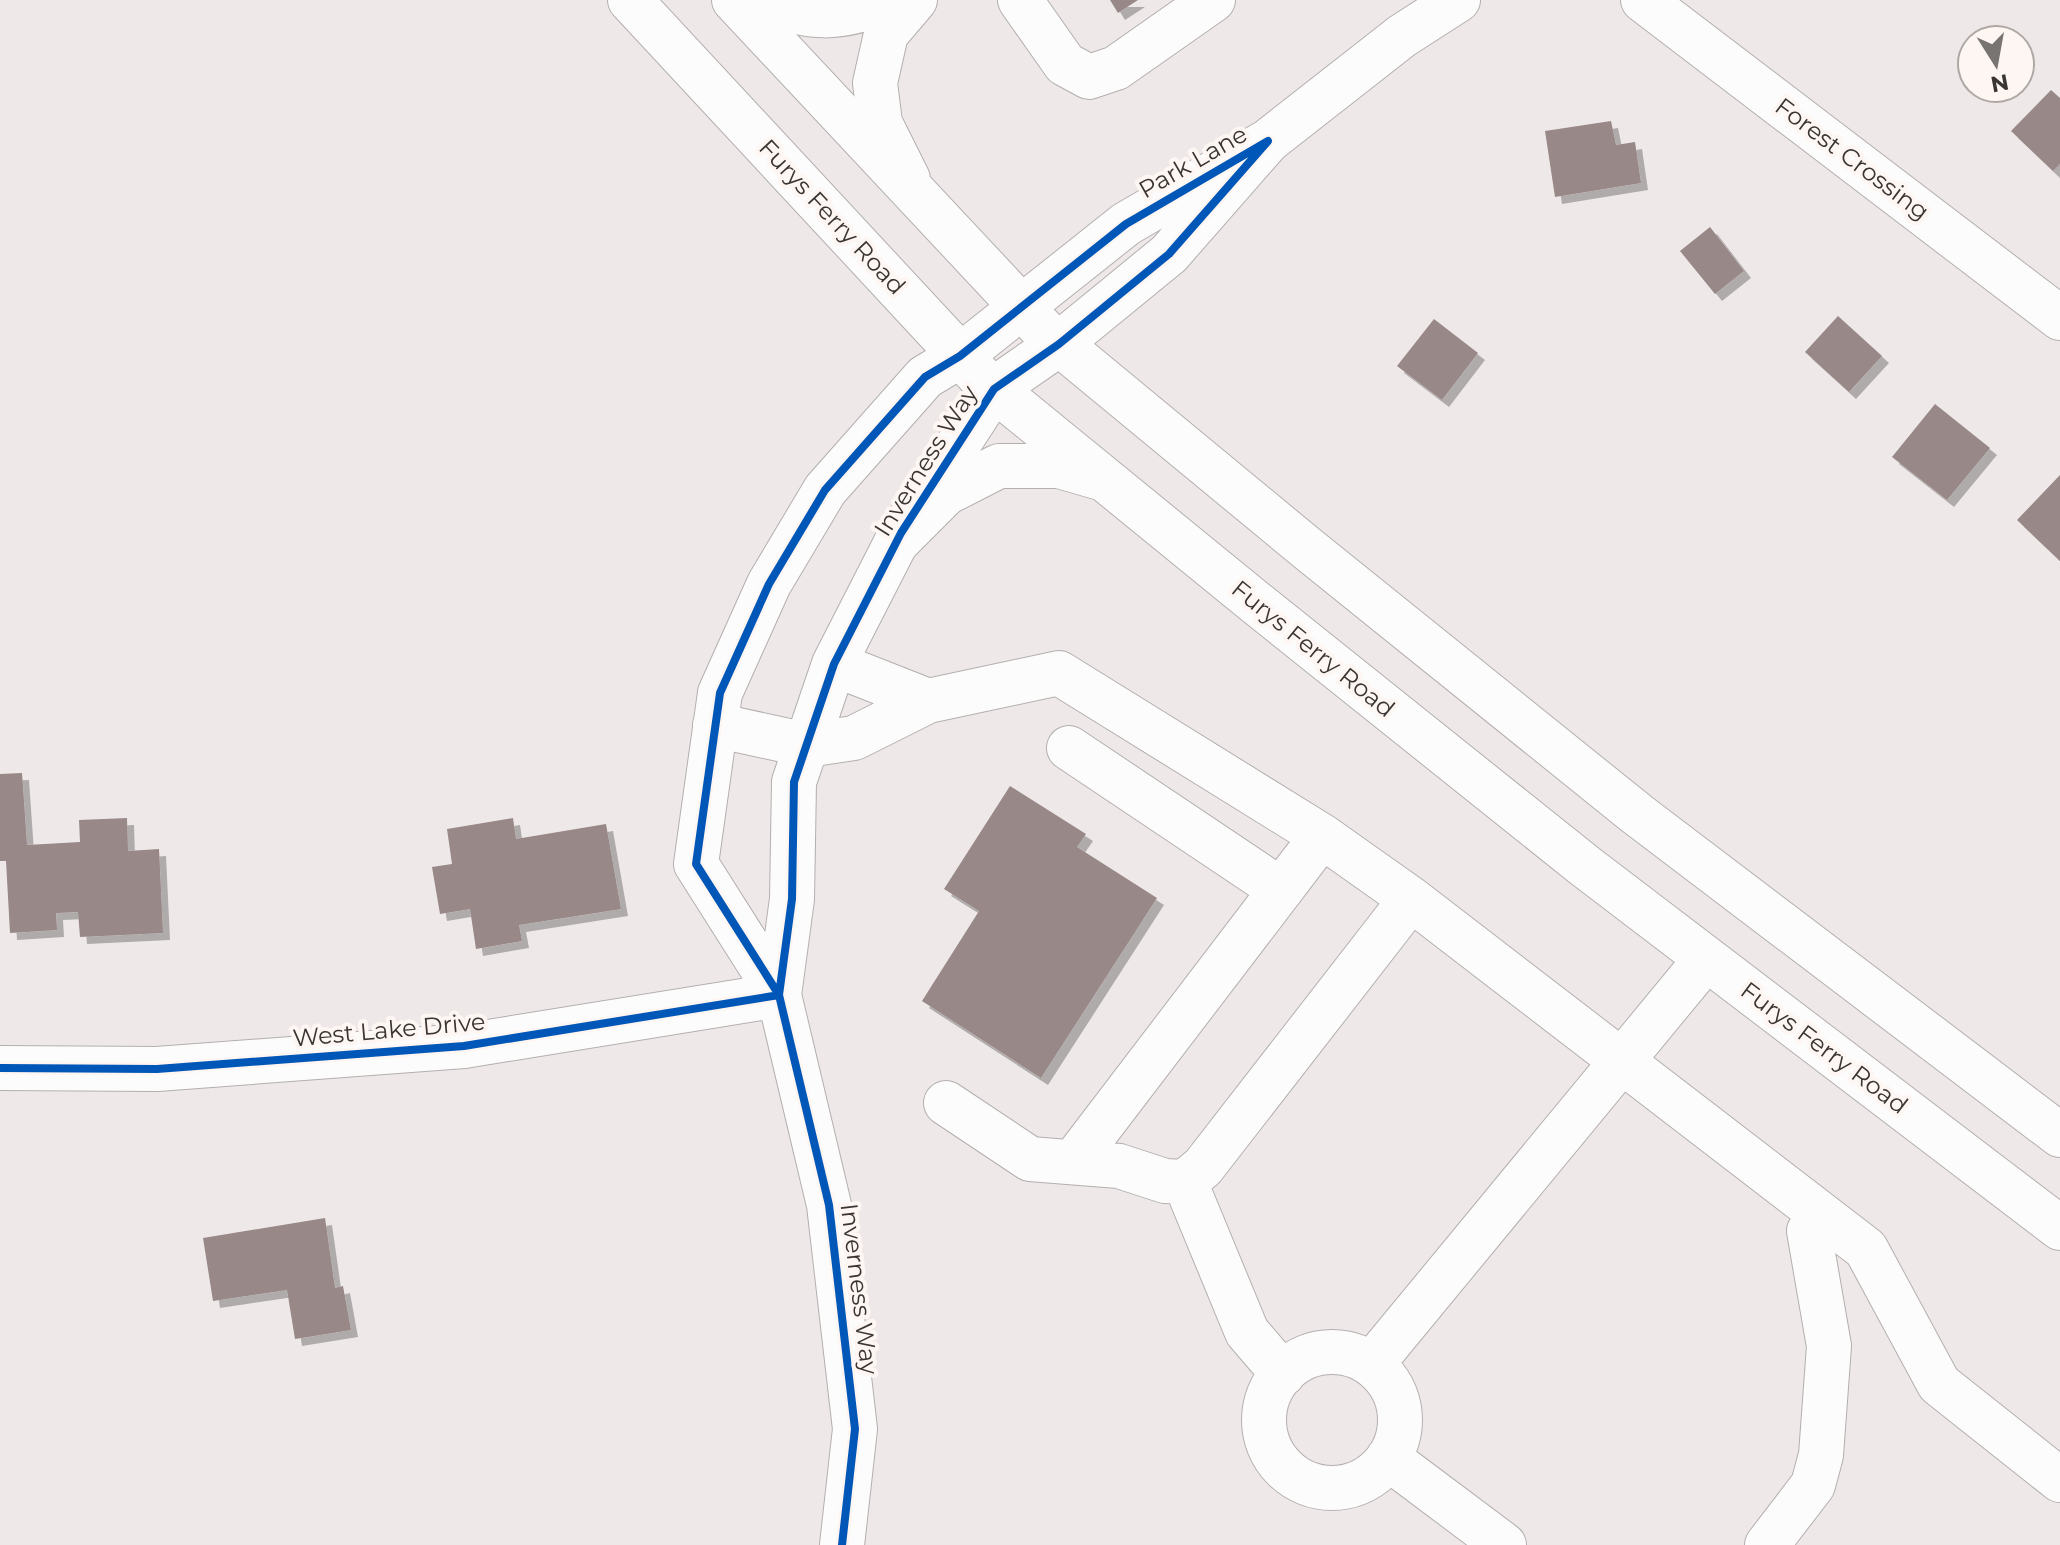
<svg xmlns="http://www.w3.org/2000/svg" width="2060" height="1545" viewBox="0 0 2060 1545" font-family="Montserrat,sans-serif">
<defs>
<filter id="shadow"><feDropShadow dx="7" dy="7" stdDeviation="0" flood-color="#0004"/></filter>
</defs>
<rect width="100%" height="100%" fill="#eee9e8"/>
<path fill="#988888" filter="url(#shadow)" d="M1110,0H1138L1118,13Z
M2051,90L2060,98V164L2053,171L2011,131Z
M1611,121L1616,145L1635,142L1641,183L1555,197L1545,131Z
M1710,227L1744,271L1715,294L1680,251Z
M1838,316L1882,356L1849,392L1805,352Z
M1434,319L1478,353L1442,400L1397,366Z
M1935,404L1990,448L1947,500L1892,457Z
M2060,475V561L2017,520Z
M22,773L27,845L80,842L79,820L127,818L128,851L159,849L163,933L80,937L78,912L56,913L57,930L10,933L6,861H0V774Z
M1010,786L1086,834L1077,847L1157,898L1041,1078L922,1001L979,911L944,889Z
M513,818L516,839L606,824L621,909L519,925L522,941L476,949L470,909L440,914L432,867L452,864L447,829Z
M325,1218L335,1288L343,1286L351,1330L295,1339L287,1290L213,1301L203,1238Z"/>
<g fill="none" stroke-linecap="round" stroke-linejoin="round">
<defs>
<path id="minor" d="M759,0C813,20 836,21 891,0
M1020,0L1065,64L1089,77L1116,68L1213,0
M1643,0L2060,318
M1268,141L1169,254L1059,344L994,389L901,533L834,664L794,782L792,899L779,995L696,864L720,693L769,584L825,490L925,377L960,356L1126,224Z
M1268,141L1402,36L1458,0
M908,179L880,123L875,83L886,34L915,0
M834,664L928,701
M715,725L807,745L854,738L928,701L1059,673L1322,836L1411,899L1866,1249L1939,1384L2060,1480
M1069,748L1281,890
M0,1068L157,1069L464,1046L779,995L829,1205L855,1429L842,1545
M946,1103L1030,1159L1119,1166L1165,1181L1185,1182L1203,1167L1411,899
M1074,1161L1322,836
M1185,1182L1247,1332L1283,1374
M1264 1420a68 68 0 1 1 136 0a68 68 0 1 1-136 0Z
M1372,1364L1706,959
M1388,1458L1504,1545
M1767,1545L1813,1485L1821,1455L1829,1346L1809,1231L1822,1215"/>
<path id="major" d="M630,0L983,380L1255,602L1585,866L2060,1228
M734,0L1044,331L1308,549L1637,814L2060,1135
M896,543L946,493L999,466H1059L1097,477"/>
</defs>
<use href="#minor" stroke="#b4afae" stroke-width="46"/>
<use href="#major" stroke="#b4afae" stroke-width="46"/>
<use href="#minor" stroke="#fcfcfc" stroke-width="44"/>
<use href="#major" stroke="#fcfcfc" stroke-width="44"/>
<defs>
<path id="cycleway" d="M1268,141L1169,254L1059,344L994,389L901,533L834,664L794,782L792,899L779,995L696,864L720,693L769,584L825,490L925,377L960,356L1126,224Z
M0,1068L157,1069L464,1046L779,995L829,1205L855,1429L842,1545"/>
</defs>
<use href="#cycleway" stroke="#fef6f2" stroke-width="13"/>
<use href="#cycleway" stroke="#0057b8" stroke-width="8"/>
</g>
<g text-anchor="middle" stroke-width="8" stroke-linejoin="round" paint-order="stroke">
<g font-size="24" fill="#393533" stroke="#fef6f2">
<text transform="translate(1852 159) rotate(37)" y="8">Forest Crossing</text>
<text transform="translate(1193 162) rotate(-30)" y="8">Park Lane</text>
<text transform="translate(832 217) rotate(47)" y="8">Furys Ferry Road</text>
<text transform="translate(926 461) rotate(-58)" y="8">Inverness Way</text>
<text transform="translate(1313 649) rotate(39)" y="8">Furys Ferry Road</text>
<text transform="translate(389 1030) rotate(-5)" y="8">West Lake Drive</text>
<text transform="translate(1824 1048) rotate(37)" y="8">Furys Ferry Road</text>
<text transform="translate(859 1289) rotate(83)" y="8">Inverness Way</text>
</g>
</g>
<g transform="translate(1996 64) rotate(169)"><circle r="38" fill="#fef6f2" stroke="#afa9a6" stroke-width="2"/>
<path d="M0-6L14 30L0 20L-14 30Z" fill="#787472"/>
<text y="-12" font-size="22" font-weight="bold" text-anchor="middle" fill="#393533">N</text>
</g>
</svg>
